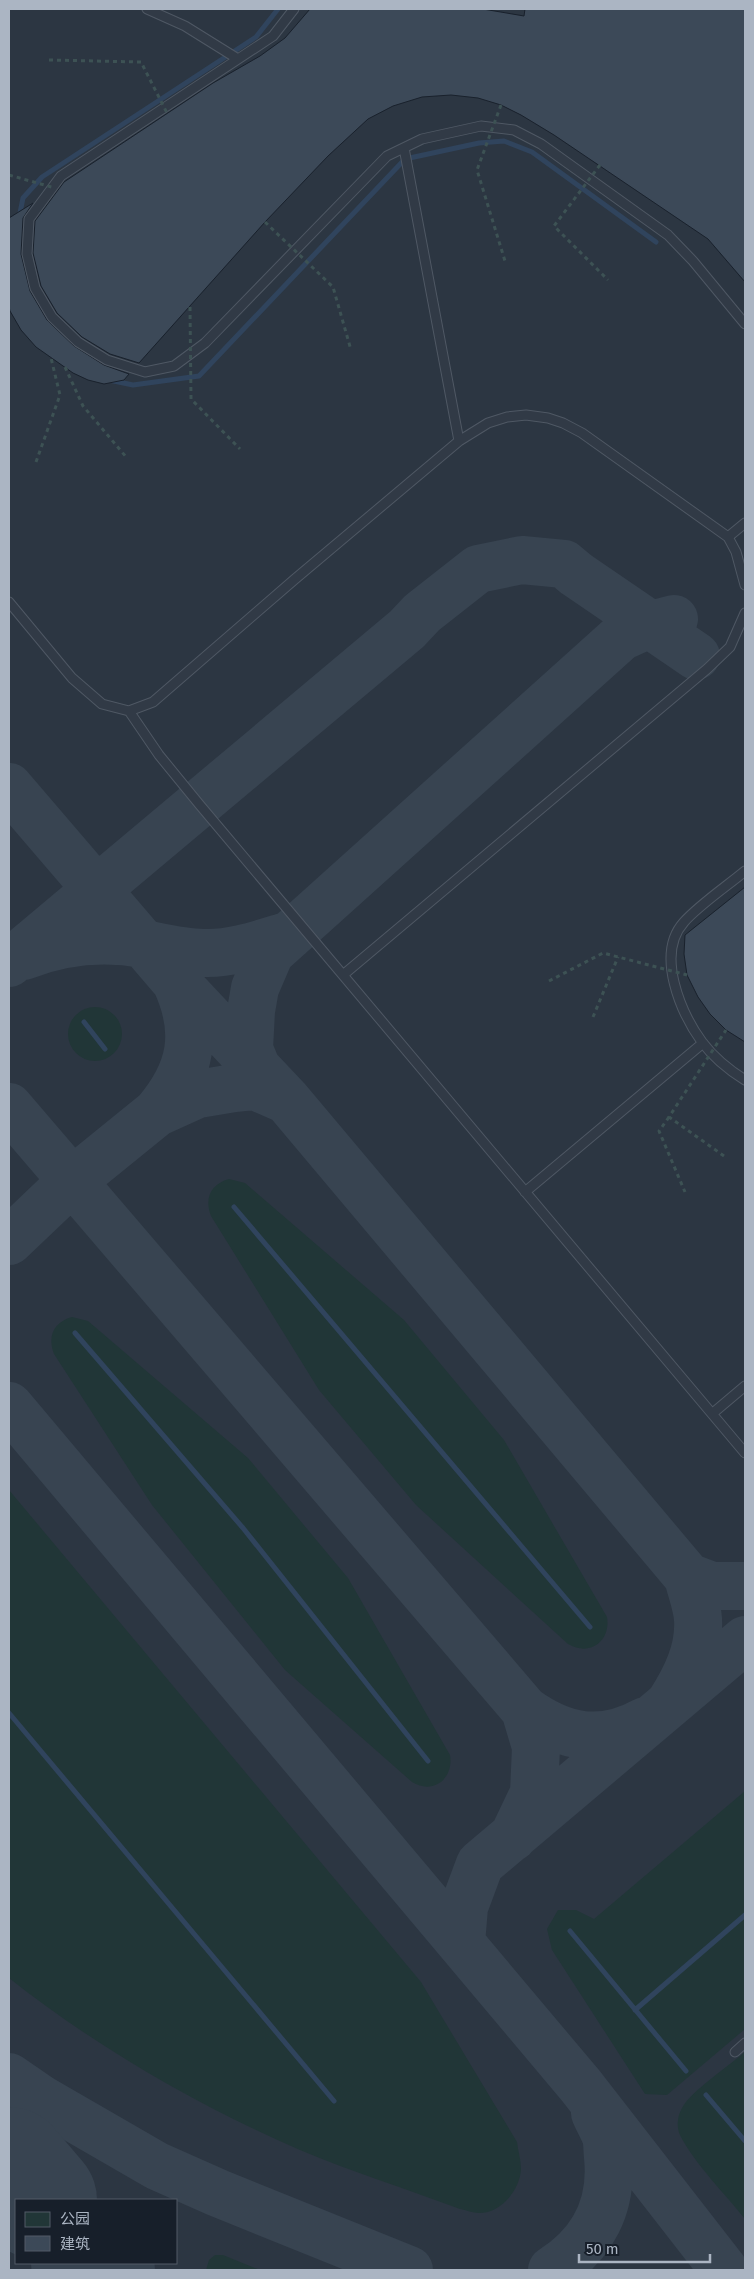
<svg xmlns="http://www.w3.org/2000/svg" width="754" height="2279" viewBox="0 0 754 2279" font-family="'Fira Sans','Noto Sans SC',sans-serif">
<rect width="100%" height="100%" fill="#1e2935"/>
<path fill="#2c3642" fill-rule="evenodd" d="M9,9H745V2270H9ZM16,2200H176V2263H16Z"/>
<path fill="#213637" d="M68 1034a27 27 0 1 1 54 0a27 27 0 1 1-54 0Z
M229,1179L245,1183L404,1320L504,1440L607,1617C611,1641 590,1657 568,1644L416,1505L319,1390L211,1216C204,1198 211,1184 229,1179Z
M72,1317L88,1321L248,1458L348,1578L450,1755C454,1779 433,1795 412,1782L285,1670L152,1505L54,1354C47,1336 54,1322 72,1317Z
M9,1490L421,1982L517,2142C518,2151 521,2160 521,2169C520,2190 501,2213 479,2213C473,2213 466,2210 460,2209C407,2189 352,2172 300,2150C198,2106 95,2046 9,1978Z
M745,1791V2029L667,2095L645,2094L552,1950L547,1929L558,1910H576L594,1919Z
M745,2052V2219C726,2195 695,2164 681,2137C676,2128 677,2117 682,2108C690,2092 730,2065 745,2052Z
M215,2255H223L260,2270H206L209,2260Z"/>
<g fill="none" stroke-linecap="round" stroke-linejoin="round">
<path stroke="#30445d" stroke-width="5" d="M19,218L23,198L42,177L256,37L278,9
M109,380L133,385L199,376L405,159L479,143L504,141L532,152L656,242
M84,1022L105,1049
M234,1207L590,1627
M75,1333L243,1528L428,1761
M9,1713L334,2101
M570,1931L686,2071
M635,2010L745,1915
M706,2095L745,2141"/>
<path stroke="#384451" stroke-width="48" d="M9,787L176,982C199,1032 192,1071 156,1113
M24,956C62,941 103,937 144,944C164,948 184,953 204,953C233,954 263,943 290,935
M9,963L407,629L422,613L478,569L522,560L564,564L576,574L696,656
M176,982L287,1100L688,1577C691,1590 697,1605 698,1619C700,1650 686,1678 670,1703
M258,1071L249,1049L251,1011L255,988L270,953L621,637L643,627L674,619
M9,1107L525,1710L536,1747L534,1793L513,1837
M9,1241L71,1182L156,1113L198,1094L234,1088L255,1086L287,1100
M9,1406L581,2086L724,2270
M688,1577L712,1586H745
M525,1710C564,1738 601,1745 645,1721
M461,1943L464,1907L480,1864L745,1640
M9,2077L41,2099L157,2166L218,2193L409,2270
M552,2270C593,2244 613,2206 608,2157C607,2149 608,2141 605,2134C602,2127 598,2120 595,2113"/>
<path stroke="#384451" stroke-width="118" d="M9,2166L38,2200
M90,2263L96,2270"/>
</g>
<path fill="#3c4958" stroke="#19212c" d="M310,9H483L524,16L525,9H745V282L708,239L554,135L521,115L501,105L478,98L451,95L422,97L393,106L368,119L328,156L265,222L139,363L110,354L82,337L57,313L41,286L33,253L35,221L64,182L213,83L260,56L285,38Z
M33,203L23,218L21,254L30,291L47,320L74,346L104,365L129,374L124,380L104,384L88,380L73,373L36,347L21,330L10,311L9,307V218Z
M745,887V1042L726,1030L710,1014L698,997L687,975L684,954L685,935Z"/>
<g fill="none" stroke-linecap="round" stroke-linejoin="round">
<defs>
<path id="service" d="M147,9L185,26L238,59
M294,9L273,36L61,176L29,219L27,254L35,288L52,317L78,342L107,360L145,372L174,366L205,343L387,156L422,139L481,126L514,130L541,144L668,235L693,261L745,324
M404,148L459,441
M728,537L745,523
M9,602L72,678L102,704L129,711L153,702L295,579L459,441L488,423L507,417L526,415L548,418L563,423L582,433L728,537L736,552L745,585
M129,711L159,755L199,804L745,1453
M745,871C727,886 699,905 684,922C655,954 681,1013 702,1042C714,1058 729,1070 745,1080
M343,975L707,669L730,647L745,613
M525,1192L703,1043
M713,1413L745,1386
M735,2052L745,2043"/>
</defs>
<use href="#service" stroke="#4f5864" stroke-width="11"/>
<path stroke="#3d5254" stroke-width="3" stroke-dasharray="4 4" stroke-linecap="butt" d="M65,367L83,406L127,458
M36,462L60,395L51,358
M593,1017L618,957
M669,1117L659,1131L685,1192"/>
<use href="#service" stroke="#313a46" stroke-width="9"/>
<path stroke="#3d5254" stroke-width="3" stroke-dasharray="4 4" stroke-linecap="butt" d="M49,60L141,62L167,113
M501,105L477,170L505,261
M600,165L554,226L608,280
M9,175L55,188
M265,222L333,287L351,350
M190,307L191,399L240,449
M549,981L603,953L687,975
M724,1156L669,1117L726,1030"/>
</g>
<rect width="754" height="2279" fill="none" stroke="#abb5c3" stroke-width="20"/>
<rect x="15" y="2199" width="162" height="65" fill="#171f2a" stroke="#525b67"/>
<rect x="25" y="2212" width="25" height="15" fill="#213637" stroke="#525b67"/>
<text x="60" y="2224" font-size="15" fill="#abb5c3">公园</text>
<rect x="25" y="2236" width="25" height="15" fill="#3c4958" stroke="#525b67"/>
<text x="60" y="2249" font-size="15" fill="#abb5c3">建筑</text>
<path d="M579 2254v8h131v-8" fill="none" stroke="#abb5c3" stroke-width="2.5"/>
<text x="586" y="2254" font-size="15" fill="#abb5c3" stroke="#171f2a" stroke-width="4" paint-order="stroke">50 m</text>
</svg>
